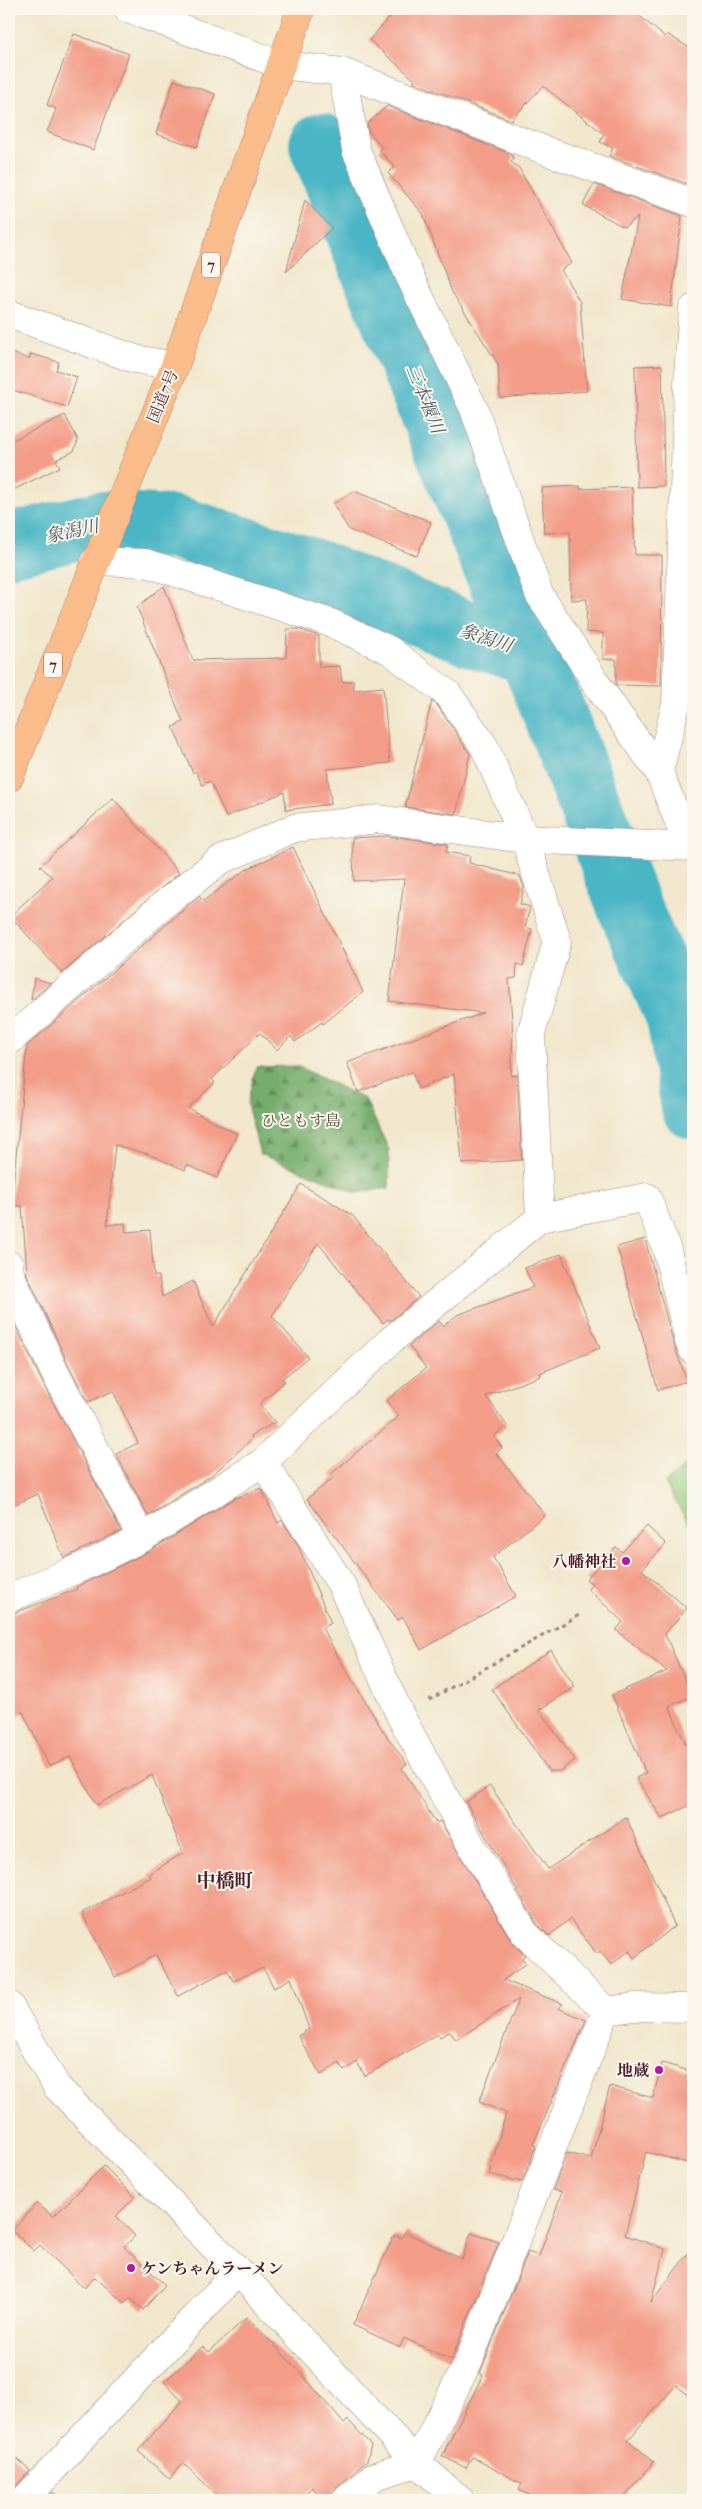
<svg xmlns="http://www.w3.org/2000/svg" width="702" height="2509" viewBox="0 0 702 2509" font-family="'IM FELL French Canon','Noto Serif JP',serif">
<defs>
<pattern id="forest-firs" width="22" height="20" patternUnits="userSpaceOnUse" patternTransform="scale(1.25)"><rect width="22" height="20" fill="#74ad6c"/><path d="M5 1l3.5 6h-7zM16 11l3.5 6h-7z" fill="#618c59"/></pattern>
</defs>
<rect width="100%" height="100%" fill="#fbf7ec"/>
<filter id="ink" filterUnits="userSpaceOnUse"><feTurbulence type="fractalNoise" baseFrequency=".02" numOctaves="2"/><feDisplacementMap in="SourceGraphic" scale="10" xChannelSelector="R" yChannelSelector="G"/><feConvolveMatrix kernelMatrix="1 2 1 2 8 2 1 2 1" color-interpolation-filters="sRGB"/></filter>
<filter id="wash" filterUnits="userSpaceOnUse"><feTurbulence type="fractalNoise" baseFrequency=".0096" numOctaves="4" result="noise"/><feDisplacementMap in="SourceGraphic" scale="20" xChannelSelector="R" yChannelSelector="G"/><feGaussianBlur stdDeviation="1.12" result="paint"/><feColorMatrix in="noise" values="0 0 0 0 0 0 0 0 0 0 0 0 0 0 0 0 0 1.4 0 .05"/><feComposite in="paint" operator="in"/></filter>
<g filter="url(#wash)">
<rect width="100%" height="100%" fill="#f1e7cc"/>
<path fill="url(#forest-firs)" stroke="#5f664c" d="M297,1066L365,1099L389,1150V1188L357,1193L260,1154L247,1104L256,1067Z"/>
<path fill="#91c97c" stroke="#6e7454" d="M693,1459V1531L665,1483Z"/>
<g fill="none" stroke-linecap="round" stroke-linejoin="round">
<path stroke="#49b5c5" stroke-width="64" d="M321,145L552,707L629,907L678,1017L693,1107
M9,545L99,523L175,527L312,570L472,635L529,653"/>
</g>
<g id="blocks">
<path fill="#f39d89" d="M397,9H631L665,37L667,34L693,50V186L609,156L613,148L600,142L604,134L543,86L511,120L413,82L415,80L369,40Z
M74,34L129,54L93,150L47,132L56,109L47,105Z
M174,80L215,94L197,147L156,134Z
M387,106L511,154L514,159L511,162L519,168L572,263L561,270L580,302L587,391L500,398L498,364L452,292L423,214L388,173L395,167L379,150L382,147L369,132L367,124Z
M594,184L682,216L671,307L622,299L638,217L624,227L583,205Z
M305,200L332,228L286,272Z
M9,352L29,359L31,354L59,362L56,370L77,377L67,407L9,389Z
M662,365L664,486L637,487L635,366Z
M65,415L78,440L74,451L56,460L60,467L9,492V442Z
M580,486V489L632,487L635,555H662L661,686L616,685V659H603V633L586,632L587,599L571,600L570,532L544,533L542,488Z
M354,491L431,522L417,556L349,530L333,504Z
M164,586L193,660L286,658L287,629H298L319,636V667L340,666L342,682L353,681L354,690L383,687L390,763L327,769L331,804L286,810L284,792L226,817L210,781L202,785L196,771L193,773L173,727L183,722L137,607Z
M432,701L437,705L470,754L456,814L405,807Z
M113,798L179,873L62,973L10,916L52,877L40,866Z
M386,836L397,837V839L398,837L448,844L446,852L470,856L469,863L520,876L524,887L520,904L530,907L525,927L532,929L523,966L517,964L516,978L509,979L513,1034L511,1076L517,1075L522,1160L462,1164L454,1074L418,1089L412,1072L358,1092L347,1063L483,1013L389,1001L404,879L354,881L352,838Z
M293,847L363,992L323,1024L322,1022L295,1042L291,1036L277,1050L260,1033L212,1079L215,1083L188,1108L237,1134L217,1178L187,1165L185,1170L148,1154L115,1145L107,1225L125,1223L126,1232L150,1230L154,1276H159L162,1297L193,1281L213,1327L301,1184L352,1215L419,1297L390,1321L388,1319L383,1323L318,1243L272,1316L308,1357L282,1379L285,1381L259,1404L275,1422L251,1436L252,1439L212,1475L148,1516L116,1454L138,1443L113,1391L88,1402L68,1364L27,1274L22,1206L11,1205L27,1046L199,896L203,901L247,869Z
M34,978L51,983L31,1000Z
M645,1239L674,1345L687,1381L658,1390L617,1247Z
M561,1254L600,1348L540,1373L541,1376L486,1396L507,1426L494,1436L502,1448L496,1453L545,1515L493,1557L516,1596L421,1650L403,1617L398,1620L307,1499L333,1478L330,1475L399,1416L386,1401L426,1368L409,1346L439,1321L443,1326L457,1315L533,1287L525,1268Z
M9,1311L40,1378L121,1531L64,1558L38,1494L9,1507Z
M261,1488L278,1523L282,1520L298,1545L331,1623L322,1628L343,1665L383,1731L407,1764L402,1768L436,1823L440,1821L512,1942L525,1955L522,1958L526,1964L503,1980L563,2004L558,2008L586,2020L533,2145L536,2146L522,2182L489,2174L506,2113L479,2102L519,1999L456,2040L450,2031L440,2037L438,2034L365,2076L357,2062L344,2071L339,2063L321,2075L298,2036L309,2029L291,1978L274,1988L263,1968L233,1981L227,1970L178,1996L156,1955L115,1977L82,1913L151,1877L149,1874L183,1853L152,1775L97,1805L70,1757L49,1766L23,1712L9,1718V1615L77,1589L76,1587L150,1551L233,1499Z
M647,1526L666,1544L642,1570L687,1608L665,1634L692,1696L669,1706L693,1761V1804L662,1818L636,1778L646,1773L612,1695L667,1671L616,1630L623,1622L588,1589L592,1584L586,1579L616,1547L622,1552Z
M551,1650L575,1687L539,1710L575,1760L560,1771H549L492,1689Z
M490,1786L548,1869L626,1817L675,1926L634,1958L629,1951L611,1965L600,1951L597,1954L570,1919L549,1936L537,1924L466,1802Z
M662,2063L693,2072V2139L687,2163L646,2152L625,2235L665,2249L651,2302L693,2247V2399L676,2385L628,2440L654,2462L622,2500H539L519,2490L522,2484L472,2457L466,2468L442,2456L483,2375L480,2373L528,2252L539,2256L562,2192L553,2190L567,2153L591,2159L610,2086L653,2098Z
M104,2166L135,2197L116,2216L135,2236L124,2247L165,2285L143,2310L130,2298L124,2303L95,2277L84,2288L40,2245L34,2251L12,2231L37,2203L53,2217Z
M405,2232L462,2259L471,2233L499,2242L451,2360L404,2338L400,2347L353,2325L394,2235L402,2238Z
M247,2317L300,2372L344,2424L348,2420L371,2445L367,2461L336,2488L327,2500H324L312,2487L299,2500H222L183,2463L170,2479L138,2451L182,2401L164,2382L203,2346L209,2352Z
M9,2452L30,2471L13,2489L9,2497Z
M53,2492L63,2500H45Z"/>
</g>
</g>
<g filter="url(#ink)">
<use href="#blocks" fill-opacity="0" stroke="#9e837c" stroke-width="1"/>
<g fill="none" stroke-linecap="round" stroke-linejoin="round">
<defs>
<path id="street" d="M128,9L282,65L342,72L552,153L693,203
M342,72L356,150L410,277L474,409L539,594L598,686L659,772L689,847
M9,314L135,359L175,366
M659,772L676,704L689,361L693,309
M9,1041L163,905L219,861L294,828L379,819L525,839L693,847
M540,1218L647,1197L667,1250L689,1341L693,1350
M9,1265L10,1274L54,1371L142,1538
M263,1462L341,1584L400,1715L471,1845L525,1934L606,2011
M9,1598L91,1563L142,1538L263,1462L390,1341L540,1218L531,1034L557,941L525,839L484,746L448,694L389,650L331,623L146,563L95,561
M9,2005L57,2087L238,2271L417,2463L460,2500
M606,2011L634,2007L693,2008
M24,2500L238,2271
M346,2500L375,2476L417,2463L469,2360L606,2011"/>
<path id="highway" d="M9,778L175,366L301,9"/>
</defs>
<use href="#street" stroke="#9e837c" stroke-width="29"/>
<use href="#highway" stroke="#9e837c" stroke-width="29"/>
<path stroke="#9e837c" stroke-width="3" stroke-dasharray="4 4" stroke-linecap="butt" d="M429,1700L581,1614"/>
<use href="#street" stroke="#fff" stroke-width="28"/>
<use href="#highway" stroke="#f9bc8a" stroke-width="28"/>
</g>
</g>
<g fill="#b5179e" stroke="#fbf7ec" stroke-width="2">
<circle cx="626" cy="1561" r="5"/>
<circle cx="659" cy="2070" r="5"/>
<circle cx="131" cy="2268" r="5"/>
</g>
<g text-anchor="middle" stroke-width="4" stroke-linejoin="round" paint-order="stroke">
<g fill="#fbf7ec" stroke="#7f6065" stroke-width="1">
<rect x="202" y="252.5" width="18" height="25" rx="4"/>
<rect x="44" y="652.5" width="18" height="25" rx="4"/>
</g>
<g font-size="15" font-weight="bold" fill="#4a1f2b">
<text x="211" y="270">7</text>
<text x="53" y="670">7</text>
</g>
<g font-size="16" fill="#4a1f2b" stroke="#fbf7ec">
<text transform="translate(162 396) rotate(-68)" y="6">国道7号</text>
</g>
<g font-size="16" fill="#5f5243" stroke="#fbf7ec">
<text x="301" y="1126">ひともす島</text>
</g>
<g font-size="16" font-weight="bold" fill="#4a1f2b" stroke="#fbf7ec" text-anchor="end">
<text x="616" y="1567">八幡神社</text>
<text x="649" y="2076">地蔵</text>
<text x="141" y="2274" text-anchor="start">ケンちゃんラーメン</text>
</g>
<g font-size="18" font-style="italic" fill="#4a5b69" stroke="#fbf7ec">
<text transform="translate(425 399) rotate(68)" y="6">三本堰川</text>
<text transform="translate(72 531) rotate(-12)" y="6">象潟川</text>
<text transform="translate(486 638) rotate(18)" y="6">象潟川</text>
</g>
<g font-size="19" font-weight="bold" fill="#4a1f2b" stroke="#fbf7ec">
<text x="225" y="1887">中橋町</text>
</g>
</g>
<rect width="702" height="2509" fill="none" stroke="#fbf7ec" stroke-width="30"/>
</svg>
